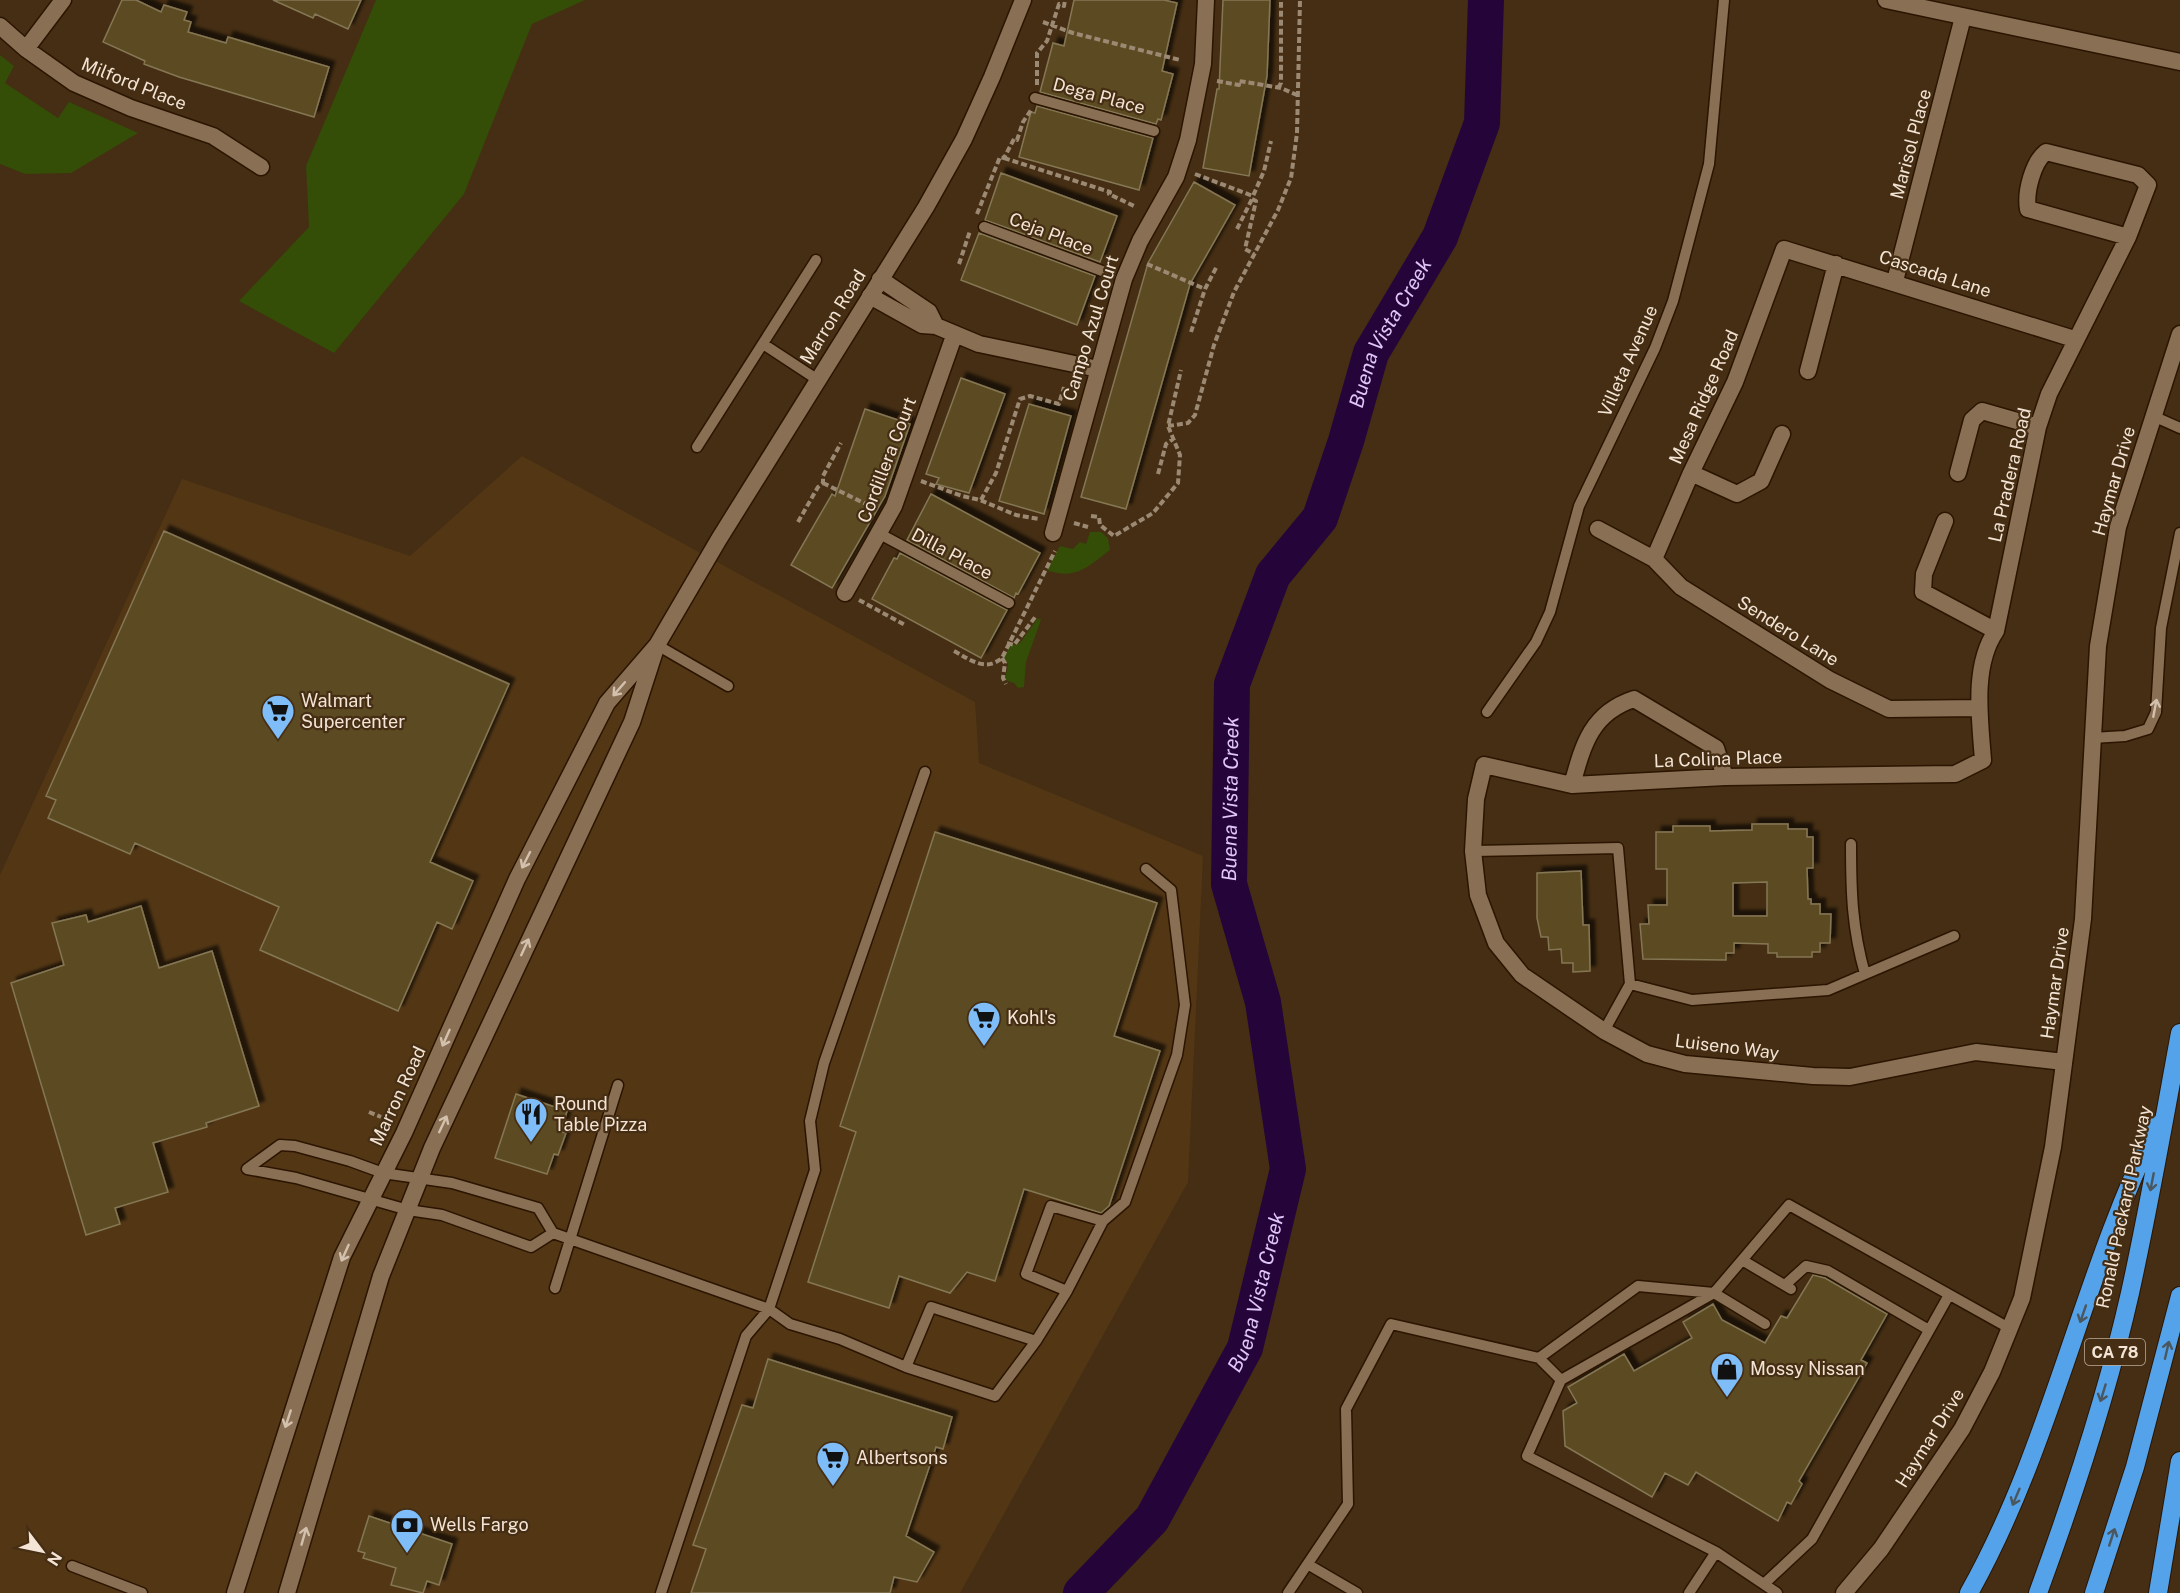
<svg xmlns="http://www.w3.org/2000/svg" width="2180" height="1593" viewBox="0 0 2180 1593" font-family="'Public Sans',sans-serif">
<defs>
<filter id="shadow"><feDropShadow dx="5.5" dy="-5.5" stdDeviation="1.5" flood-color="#0009"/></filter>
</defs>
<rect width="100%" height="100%" fill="#452e13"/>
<path fill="#533715" d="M522,456L975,702L979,763L1203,856L1188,1182L960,1593H0V875L182,479L410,556Z"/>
<path fill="#344d07" d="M376,0H585L532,24L464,194L334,353L239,301L309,227L306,166Z
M0,55L14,66L5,83L58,118L69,102L138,133L71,173L25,174L0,164Z
M1090,532H1101L1108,538L1110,550C1089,566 1075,581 1047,570L1060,546L1073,549L1080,542L1086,544Z
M1038,618L1041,620L1026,662L1024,687L1018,688L1014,683L1005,680L1008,664L1004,659L1009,646L1020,643Z"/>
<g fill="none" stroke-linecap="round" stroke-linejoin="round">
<path stroke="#250539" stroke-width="36" id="s1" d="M1081,1593L1152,1519L1245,1348L1288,1169L1263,1002L1229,884L1232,684L1273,575L1320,518L1346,441L1371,353L1440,237L1482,123L1486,0"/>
</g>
<path fill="#5b4b21" stroke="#857754" stroke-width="1.5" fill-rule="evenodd" filter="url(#shadow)" d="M122,0H136L161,12L164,5L187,12L184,20L191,22L188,32L226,43L228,37L329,67L314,117L179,77L144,64L145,61L103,42Z
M273,0H361L348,29L315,14L313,18Z
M1074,0H1164L1177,3L1162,71L1173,74L1161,120L1158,119L1156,124L1040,92L1053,43L1064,46Z
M1223,0H1270L1267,76L1249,176L1203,168L1217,89H1219Z
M1037,106L1153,138L1139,190L1019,157L1031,112L1035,113Z
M1001,173L1117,216L1100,262L985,220Z
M1194,182L1235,205L1190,284L1126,509L1081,497L1148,263Z
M979,233L1095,276L1077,325L961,280Z
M961,378L1005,394L969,493L936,484L939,478L926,474Z
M1029,404L1071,416L1044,514L999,501Z
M865,409L910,424L885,496L832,588L791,565L832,494L835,496Z
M931,494L1040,553L1018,594L1016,593L1014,598L907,540Z
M164,531L509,684L430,862L473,881L452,929L437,922L398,1011L260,950L279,907L135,843L130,854L48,818L56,800L46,796Z
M900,553L1007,610L981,658L872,599L894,558L897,559Z
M1752,824H1788V829H1807V837H1813V868H1807L1808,899H1811V904H1820V914H1831L1830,943H1820V952H1812V957H1777V953H1768V944L1734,943V953H1726V960L1643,959L1640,924H1649L1648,905H1667V869H1656V832H1673V826H1710V831L1752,830ZM1767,882V916H1733V883Z
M935,832L1157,903L1114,1036L1160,1051L1109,1206L1101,1213L1024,1189L995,1281L967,1272L950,1293L899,1276L889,1308L808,1282L856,1132L840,1126Z
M1581,871L1583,925H1589L1590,971L1573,972V963H1562L1561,949L1549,950L1548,937H1541L1537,918V873Z
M141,906L159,968L212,951L259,1106L206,1123L207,1127L153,1143L168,1192L115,1208L120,1224L86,1235L11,983L64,965L52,923L86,915L88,922Z
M516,1094L567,1111L561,1132L566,1133L558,1155L554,1154L547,1174L495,1158Z
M1813,1275L1825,1278L1887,1314L1861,1360L1867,1363L1799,1481L1802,1484L1791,1504L1787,1502L1778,1521L1696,1472L1688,1485L1665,1473L1652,1497L1565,1446L1563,1411L1577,1403L1568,1387L1624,1354L1634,1371L1692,1338L1683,1322L1713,1304L1722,1320L1765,1343L1781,1316L1787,1318Z
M768,1359L952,1417L943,1449L936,1447L906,1536L934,1552L917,1582L894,1577L890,1593H691L706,1549L693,1545L742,1405L753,1408Z
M369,1516L452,1544L439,1585L427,1581L423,1593L391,1585L396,1568L363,1558L365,1553L358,1551Z"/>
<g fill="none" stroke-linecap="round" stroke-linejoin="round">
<defs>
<path id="service" d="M1035,98L1154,131
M984,227L1105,272
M763,344L818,380
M2153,416L2180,428
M697,447L816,260
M880,534L1009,603
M657,645L728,686
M1487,712L1536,642L1550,612L1579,506L1655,348L1673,301L1709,164L1724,0
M2092,738L2125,736L2148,729L2156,712L2161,628L2180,533
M1851,844C1851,892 1852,928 1865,974
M1473,851L1618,848L1630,984
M1604,1031L1630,984L1692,1000L1828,990L1954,936
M280,1145L295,1146L350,1161L383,1173L452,1183L538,1208L553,1233L531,1247L442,1215L408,1210L296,1178L247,1169Z
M553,1233L769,1309L790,1324L840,1339L906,1367L995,1396L1036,1341L1067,1291L1103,1221L1125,1202L1177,1055L1185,1005L1171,890L1146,869
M1742,1260L1791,1289
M1785,1285L1806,1266L1828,1271L1929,1330
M555,1288L618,1085
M1067,1291L1026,1274L1051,1206L1103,1221
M1539,1358L1561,1380L1527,1456L1716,1552
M906,1367L931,1307L1036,1341
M1561,1380L1714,1293L1765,1324
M1309,1565L1357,1593
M72,1566L142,1593
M1764,1584L1812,1539L1949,1295
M661,1593L746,1336L769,1309L815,1170L810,1121L824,1063L925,772
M1288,1593L1348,1504L1346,1409L1391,1324L1539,1358L1638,1286L1714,1293L1789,1205L2009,1328
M1689,1593L1716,1552L1777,1593"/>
<path id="minor" d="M0,26L26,49L74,83L131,108L213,136L261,167
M26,49L63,0
M880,279L929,312L936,326
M1895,281L1963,17
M870,296L922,325L936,326L979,344L1098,369
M1808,371L1836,264
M1691,473L1737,494L1761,481L1782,434
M1958,473L1972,420L1982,411L2038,427
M1945,521L1924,574L1923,592L1996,631
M1598,529L1654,559L1681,587L1830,680L1889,709L1979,708
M1053,533L1124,279L1140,241L1176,177L1188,140L1203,64L1206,0
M1654,559L1691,473L1735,382L1784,249L2074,339
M845,593L894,506L954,336
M1572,785C1583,745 1591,713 1634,699L1716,748L1725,777
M2064,1062L1976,1052L1850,1077L1813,1076L1685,1064L1647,1054L1604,1031L1522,975L1496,943L1478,895L1473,851L1476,799L1484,765L1572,785L1725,777L1955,774L1983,760C1980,719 1972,666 1996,631L2038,427L2049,394L2128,237L2148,185L2138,175L2046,152C2033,162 2025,192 2028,209L2128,237"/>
<path id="tertiary" d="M1886,0L2180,62
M235,1593L342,1257L404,1133L517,879L607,703L657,645L719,539L926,207L964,139L992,77L1023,0
M287,1593L381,1276L432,1148L632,722L655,651
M1844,1593L1881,1549L1962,1429L1992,1372L2022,1298L2053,1147L2083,919L2098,646L2118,527L2180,334"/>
<path id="motorway" d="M1969,1593C2052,1445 2082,1276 2157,1125
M2038,1593C2074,1495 2107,1395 2130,1293C2149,1207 2164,1120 2180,1033
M2094,1593L2135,1467L2180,1296
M2158,1593L2180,1461"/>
</defs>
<use href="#service" stroke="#2b1500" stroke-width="13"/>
<use href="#minor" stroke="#2b1500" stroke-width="19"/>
<use href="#tertiary" stroke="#2b1500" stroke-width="19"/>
<use href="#motorway" stroke="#2b1500" stroke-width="20"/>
<path stroke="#9c8974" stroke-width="4" stroke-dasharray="6 3" stroke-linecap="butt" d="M1043,22L1073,33L1180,60
M1217,81L1239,85V81L1281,88L1297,95
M1037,85V53L1047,41L1059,4L1064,6L1065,0
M1278,88L1281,83V2
M1004,158L1110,192L1109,194L1134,206
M1195,174L1253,196L1264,171L1271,141
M1252,199L1256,201L1245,249L1254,254
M977,214L1000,157L1004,158L1014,139L1017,140L1023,122L1031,110
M1237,229L1253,197
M959,264L970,231
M1147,264L1205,289
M1191,332L1205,289L1217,266
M1168,426L1188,423L1195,415L1214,345L1234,292L1278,210L1291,178L1297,133L1300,0
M1158,474L1166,444L1173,439
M921,481L962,496L980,500L1016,515L1039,519
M823,483L874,508
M981,500L996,473L1020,399L1030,396L1059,404L1064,387
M1091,516L1099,517L1100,525L1114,536L1153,513L1178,483L1180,455L1168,426L1181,370
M798,522L818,487L823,483V476L841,443
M1074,523L1088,527
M859,600L905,625
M1007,643L1014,645L1036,616
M954,651C971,660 985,672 1002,658L1055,551
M1002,658L1005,663L1003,678L1006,684
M369,1112L381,1117"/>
<use href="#service" stroke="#896f53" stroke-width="10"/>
<use href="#minor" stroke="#896f53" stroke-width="16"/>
<use href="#tertiary" stroke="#896f53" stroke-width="16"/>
<use href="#motorway" stroke="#54a2ea" stroke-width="18"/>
</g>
<defs><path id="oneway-shaft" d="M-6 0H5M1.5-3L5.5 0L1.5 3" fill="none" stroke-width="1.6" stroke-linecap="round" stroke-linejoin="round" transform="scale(1.5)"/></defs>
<g stroke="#d3c1ae">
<use href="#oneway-shaft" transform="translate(619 689) rotate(131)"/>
<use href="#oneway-shaft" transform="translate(2155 708) rotate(-79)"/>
<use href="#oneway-shaft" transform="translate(526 860) rotate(117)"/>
<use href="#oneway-shaft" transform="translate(525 947) rotate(-65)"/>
<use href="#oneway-shaft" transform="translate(446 1038) rotate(114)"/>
<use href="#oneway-shaft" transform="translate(443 1124) rotate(-65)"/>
<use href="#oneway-shaft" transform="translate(345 1253) rotate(114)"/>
<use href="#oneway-shaft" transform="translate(288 1419) rotate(108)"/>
<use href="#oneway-shaft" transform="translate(304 1536) rotate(-74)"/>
</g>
<g stroke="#4a575e">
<use href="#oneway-shaft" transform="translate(2152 1182) rotate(101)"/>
<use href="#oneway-shaft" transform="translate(2083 1314) rotate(109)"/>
<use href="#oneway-shaft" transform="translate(2167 1350) rotate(-77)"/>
<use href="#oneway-shaft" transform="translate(2103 1393) rotate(107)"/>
<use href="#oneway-shaft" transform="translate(2016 1497) rotate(113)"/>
<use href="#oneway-shaft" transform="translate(2112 1537) rotate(-72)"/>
</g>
<defs>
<symbol id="supermarket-pin" viewBox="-11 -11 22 30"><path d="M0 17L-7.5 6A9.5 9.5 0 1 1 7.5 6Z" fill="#7fbdf9" stroke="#452e13"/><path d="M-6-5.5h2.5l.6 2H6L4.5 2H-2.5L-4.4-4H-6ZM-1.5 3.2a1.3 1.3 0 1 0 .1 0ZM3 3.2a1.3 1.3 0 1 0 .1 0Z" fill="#111"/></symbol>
<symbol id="restaurant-pin" viewBox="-11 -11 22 30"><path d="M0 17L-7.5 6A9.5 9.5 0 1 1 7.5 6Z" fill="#7fbdf9" stroke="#452e13"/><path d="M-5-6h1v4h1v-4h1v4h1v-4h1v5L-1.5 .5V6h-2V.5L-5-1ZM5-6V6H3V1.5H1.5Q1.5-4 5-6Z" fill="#111"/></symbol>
<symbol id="shop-pin" viewBox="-11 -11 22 30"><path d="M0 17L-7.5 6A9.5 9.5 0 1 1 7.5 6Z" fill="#7fbdf9" stroke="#452e13"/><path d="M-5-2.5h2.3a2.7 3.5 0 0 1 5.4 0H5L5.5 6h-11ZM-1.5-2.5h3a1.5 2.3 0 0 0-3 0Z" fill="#111"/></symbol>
<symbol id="bank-pin" viewBox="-11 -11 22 30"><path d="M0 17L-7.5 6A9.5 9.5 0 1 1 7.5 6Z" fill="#7fbdf9" stroke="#452e13"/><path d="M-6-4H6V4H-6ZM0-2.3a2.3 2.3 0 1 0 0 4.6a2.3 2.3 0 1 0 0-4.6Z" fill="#111"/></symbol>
</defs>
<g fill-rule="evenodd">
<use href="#supermarket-pin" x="259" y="692" width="38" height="52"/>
<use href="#supermarket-pin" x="965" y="999" width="38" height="52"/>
<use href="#restaurant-pin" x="512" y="1095" width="38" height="52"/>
<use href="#shop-pin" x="1708" y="1350" width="38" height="52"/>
<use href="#supermarket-pin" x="814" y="1439" width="38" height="52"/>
<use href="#bank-pin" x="388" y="1506" width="38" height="52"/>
</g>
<g text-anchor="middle" stroke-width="4.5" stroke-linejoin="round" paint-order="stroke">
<rect fill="#452e13" stroke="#bfad9b" stroke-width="1.5" x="2085" y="1339" width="60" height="26" rx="4.5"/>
<g font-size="16" font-weight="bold" fill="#f3e4d5">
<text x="2115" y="1358">CA 78</text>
</g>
<g font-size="18" fill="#f3e4d5" stroke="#452e13">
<text transform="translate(134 84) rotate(22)" y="6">Milford Place</text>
<text transform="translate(1099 96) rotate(15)" y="6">Dega Place</text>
<text transform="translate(1911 144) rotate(-75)" y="6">Marisol Place</text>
<text transform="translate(1051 234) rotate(21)" y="6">Ceja Place</text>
<text transform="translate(1935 274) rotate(18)" y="6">Cascada Lane</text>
<text transform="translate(833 317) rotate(-58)" y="6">Marron Road</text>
<text transform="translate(1091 328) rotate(-73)" y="6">Campo Azul Court</text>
<text transform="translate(1628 361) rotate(-66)" y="6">Villeta Avenue</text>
<text transform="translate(1704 397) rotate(-66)" y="6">Mesa Ridge Road</text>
<text transform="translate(887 460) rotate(-69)" y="6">Cordillera Court</text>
<text transform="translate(2010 475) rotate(-77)" y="6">La Pradera Road</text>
<text transform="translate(2114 481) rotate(-74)" y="6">Haymar Drive</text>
<text transform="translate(952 554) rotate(28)" y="6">Dilla Place</text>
<text transform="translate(1788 631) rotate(32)" y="6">Sendero Lane</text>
<text transform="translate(1718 759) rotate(-2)" y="6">La Colina Place</text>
<text transform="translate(2055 983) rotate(-82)" y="6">Haymar Drive</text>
<text transform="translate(1727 1047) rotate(7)" y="6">Luiseno Way</text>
<text transform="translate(398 1096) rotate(-65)" y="6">Marron Road</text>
<text transform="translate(2124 1207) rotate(-78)" y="6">Ronald Packard Parkway</text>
<text transform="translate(1930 1438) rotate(-58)" y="6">Haymar Drive</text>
</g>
<g font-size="18" fill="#f3e4d5" stroke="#452e13" text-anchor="start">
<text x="301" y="707">Walmart<tspan x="301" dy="21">Supercenter</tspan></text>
<text x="1007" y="1024">Kohl's</text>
<text x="554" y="1110">Round<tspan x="554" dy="21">Table Pizza</tspan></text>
<text x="1750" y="1375">Mossy Nissan</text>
<text x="856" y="1464">Albertsons</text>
<text x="430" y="1531">Wells Fargo</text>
</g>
<g font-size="20" font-style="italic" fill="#e1c6f9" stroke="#452e13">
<text dy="7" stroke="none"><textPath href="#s1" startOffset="1362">Buena Vista Creek</textPath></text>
<text dy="7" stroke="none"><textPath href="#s1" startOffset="858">Buena Vista Creek</textPath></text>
<text dy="7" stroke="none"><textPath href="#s1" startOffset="354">Buena Vista Creek</textPath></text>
</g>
</g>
<g transform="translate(42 1551) rotate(122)" stroke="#452e13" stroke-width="4.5" paint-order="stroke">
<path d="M0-4.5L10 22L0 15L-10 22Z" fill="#f3e4d5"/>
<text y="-9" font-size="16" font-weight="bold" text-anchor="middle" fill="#f3e4d5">N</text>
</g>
</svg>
